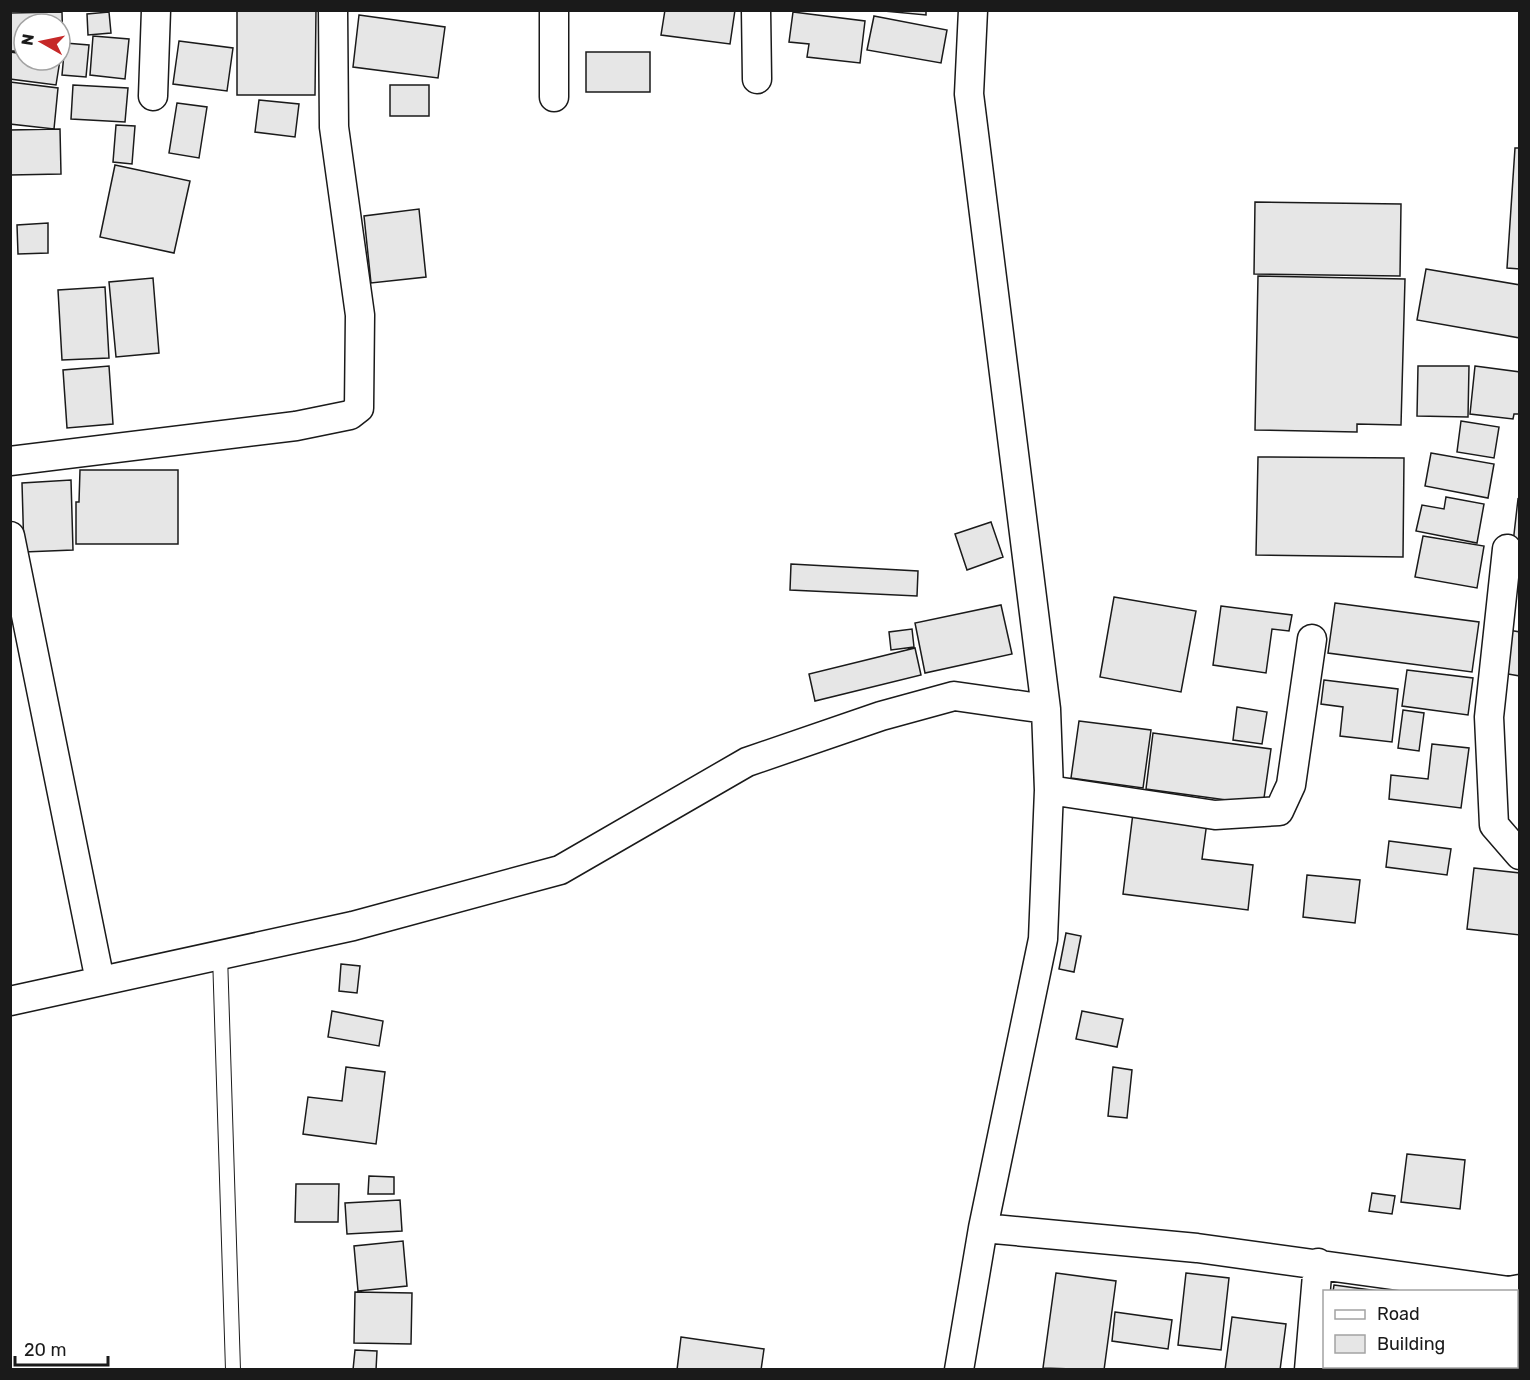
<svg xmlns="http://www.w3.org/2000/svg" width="1530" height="1380" viewBox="0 0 1530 1380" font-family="Rubik,sans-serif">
<rect width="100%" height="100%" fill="#fff"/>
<path fill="#e6e6e6" stroke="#1a1a1a" stroke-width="1.5" d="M237,10H316L315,95H237Z
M665,10H735L730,44L661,35Z
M873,10H926V15Z
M62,12L63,49L60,50V24H24V51H10V13Z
M109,12L111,33L88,35L87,14Z
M793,12L865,21L860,63L807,57L809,44L789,42Z
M359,15L445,27L438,78L353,67Z
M874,16L947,30L941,63L867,50Z
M93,36L129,39L125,79L90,75Z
M179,41L233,48L227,91L173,84Z
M65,43L89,45L86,77L62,75Z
M10,52L24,54V60H60L56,85L10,79Z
M586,52H650V92H586Z
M10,82L58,88L54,129L10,124Z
M73,85L128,88L125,122L71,119Z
M390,85H429V116H390Z
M259,100L299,104L295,137L255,132Z
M177,103L207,107L199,158L169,153Z
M116,125L135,126L132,164L113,162Z
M60,129L61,174L10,175V130Z
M1515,148H1520V269L1507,268Z
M115,165L190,181L174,253L100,237Z
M1255,202L1401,204L1400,276L1254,274Z
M419,209L426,277L371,283L364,216Z
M48,223V253L18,254L17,225Z
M1426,269L1520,285V338L1417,320Z
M1258,276L1405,279L1401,425L1357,424V432L1255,430Z
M153,278L159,353L116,357L109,282Z
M105,287L109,358L62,360L58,290Z
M109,366L113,424L67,428L63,370Z
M1418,366H1469L1468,417L1417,416Z
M1475,366L1520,372V414H1514L1513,419L1470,414Z
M1461,421L1499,427L1494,458L1457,452Z
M1431,453L1494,464L1488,498L1425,486Z
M1258,457L1404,458L1403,557L1256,555Z
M80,470H178V544H76V502H79Z
M71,480L73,550L24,552L22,483Z
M1446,497L1484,504L1477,543L1416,531L1422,505L1444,509Z
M1518,499L1520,500V544L1513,543Z
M991,522L1003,557L967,570L955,534Z
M1423,536L1484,546L1477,588L1415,577Z
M791,564L918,571L917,596L790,590Z
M1114,597L1196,611L1181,692L1100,677Z
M1335,603L1479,622L1472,672L1328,653Z
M1001,605L1012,654L925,673L915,623Z
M1221,606L1292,615L1289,631L1272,629L1266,673L1213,665Z
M912,629L914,647L891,650L889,632Z
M1508,630L1520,632V676L1502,673Z
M915,648L921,675L815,701L809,674Z
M1407,670L1473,678L1468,715L1402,706Z
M1324,680L1398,689L1392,742L1340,736L1343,707L1321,704Z
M1237,707L1267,712L1262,744L1233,740Z
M1403,710L1424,713L1419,751L1398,748Z
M1079,721L1151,730L1143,788L1071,778Z
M1153,733L1271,749L1263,805L1146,789Z
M1432,744L1469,748L1461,808L1389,799L1391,775L1428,779Z
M1133,813L1207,822L1202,859L1253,865L1248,910L1123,894Z
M1389,841L1451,849L1447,875L1386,867Z
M1474,868L1520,873V935L1467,929Z
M1307,875L1360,880L1355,923L1303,917Z
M1066,933L1081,936L1074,972L1059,969Z
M341,964L360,966L357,993L339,991Z
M332,1011L383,1021L379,1046L328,1037Z
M1082,1011L1123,1019L1117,1047L1076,1039Z
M346,1067L385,1072L376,1144L303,1134L308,1097L342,1101Z
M1113,1067L1132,1070L1127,1118L1108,1116Z
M1407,1154L1465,1160L1460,1209L1401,1202Z
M369,1176L394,1177V1194H368Z
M296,1184H339L338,1222H295Z
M1372,1193L1395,1196L1392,1214L1369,1211Z
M400,1200L402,1231L347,1234L345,1203Z
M403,1241L407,1286L358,1291L354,1246Z
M1056,1273L1116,1281L1104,1370L1043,1368Z
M1186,1273L1229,1278L1221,1350L1178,1345Z
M1334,1285L1386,1292H1333Z
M355,1292L412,1293L411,1344L354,1343Z
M1115,1312L1172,1320L1168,1349L1112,1341Z
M1232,1317L1286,1324L1280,1370H1225Z
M681,1337L764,1349L761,1370H677Z
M355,1350L377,1351L376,1370H353Z"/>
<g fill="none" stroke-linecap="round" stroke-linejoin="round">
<defs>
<path id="lane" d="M220,955L233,1370"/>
<path id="street" d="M554,10V97
M756,10L757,79
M153,96L156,10
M10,461L296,426L350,415L359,408L360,315L334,127L333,10
M10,536L100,981
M1507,549L1489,717L1494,825L1520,855
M1046,709L1049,790L1043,939L983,1228L1197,1248L1509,1291L1520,1289
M1049,790L1215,815L1279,811L1291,785L1312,639
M10,1001L353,926L560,870L747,762L881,716L954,696L1046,709L969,94L973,10
M959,1370L983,1228
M1309,1370L1318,1263
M1505,1370V1366"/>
</defs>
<use href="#lane" stroke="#1a1a1a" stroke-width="16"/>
<use href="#street" stroke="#1a1a1a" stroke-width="31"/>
<use href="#lane" stroke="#fff" stroke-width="14"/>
<use href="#street" stroke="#fff" stroke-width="28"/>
</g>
<rect width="1530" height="1380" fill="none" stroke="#1a1a1a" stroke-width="24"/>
<rect x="1323" y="1290" width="195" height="78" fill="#ffffff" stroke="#a3a3a3" stroke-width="1.5"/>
<rect x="1335" y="1310" width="30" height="9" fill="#ffffff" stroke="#a3a3a3" stroke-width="1.5"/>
<text x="1377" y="1320" font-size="18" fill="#1a1a1a">Road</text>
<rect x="1335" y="1335" width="30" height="18" fill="#e6e6e6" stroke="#a3a3a3" stroke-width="1.5"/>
<text x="1377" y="1350" font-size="18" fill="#1a1a1a">Building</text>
<g transform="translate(42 42) rotate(279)"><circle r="28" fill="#ffffff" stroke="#a3a3a3" stroke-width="1.5"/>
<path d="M0-4.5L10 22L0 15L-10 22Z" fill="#c62828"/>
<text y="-9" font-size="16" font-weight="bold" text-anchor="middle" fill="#1a1a1a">N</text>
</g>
<path d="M15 1356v9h93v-9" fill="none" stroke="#1a1a1a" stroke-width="3"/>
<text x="24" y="1356" font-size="18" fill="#1a1a1a" stroke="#ffffff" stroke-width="4.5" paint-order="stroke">20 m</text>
</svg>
